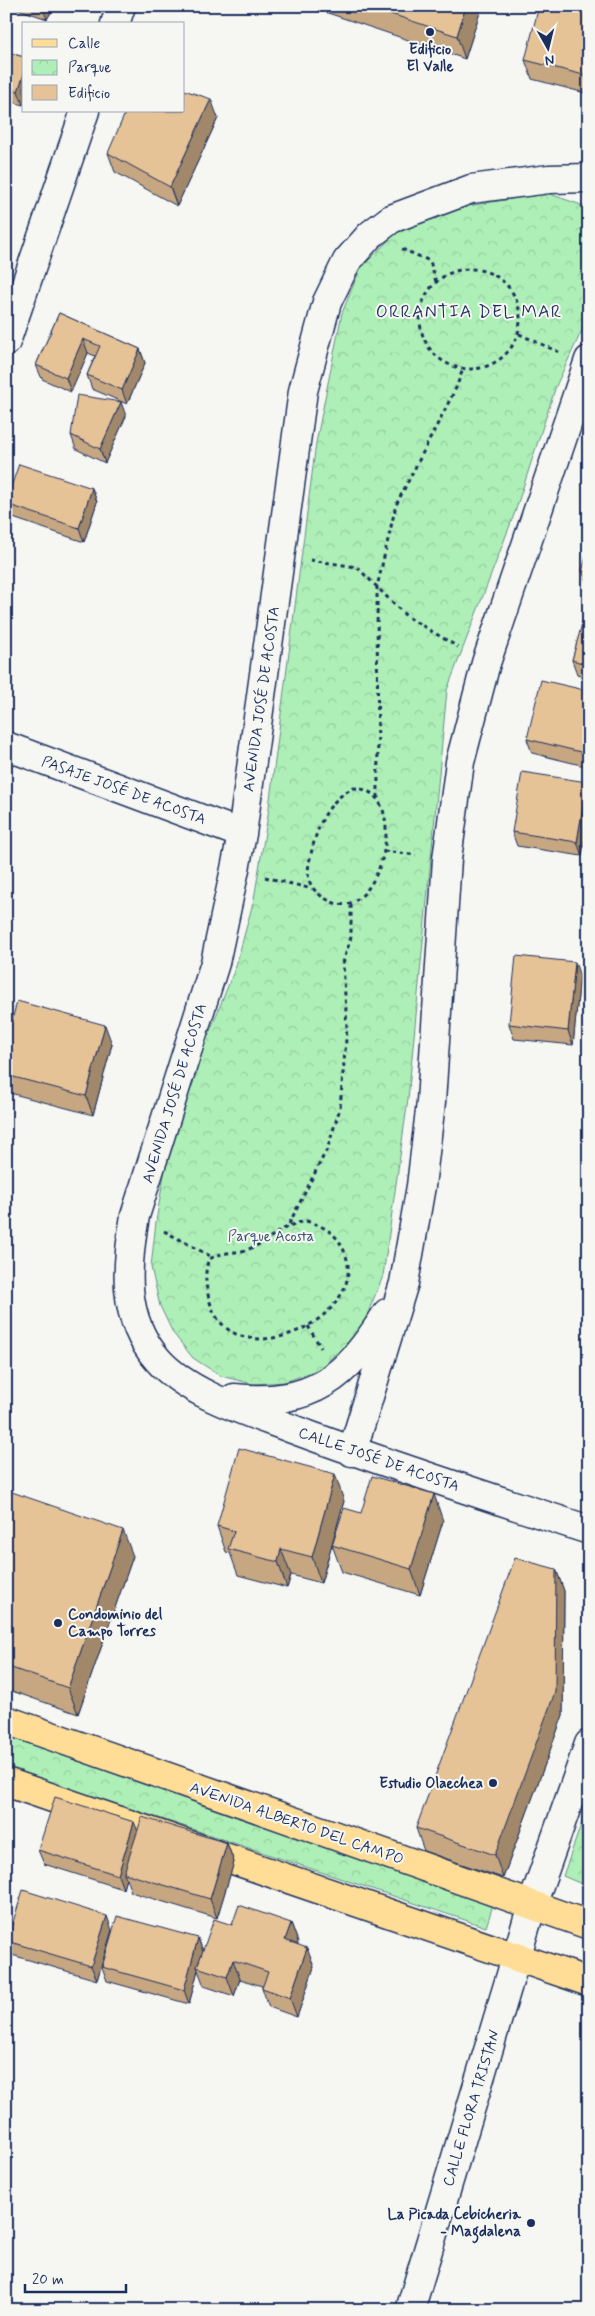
<svg xmlns="http://www.w3.org/2000/svg" width="595" height="2316" viewBox="0 0 595 2316" font-family="Mynerve,sans-serif">
<defs>
<pattern id="park-crowns" width="20" height="18" patternUnits="userSpaceOnUse" patternTransform="scale(1.25)"><rect width="20" height="18" fill="#aeefb7"/><path d="M2 6a3 3 0 1 1 6 0M12 15a3 3 0 1 1 6 0" fill="none" stroke="#95cda0"/></pattern>
</defs>
<rect width="100%" height="100%" fill="#f6f6f2"/>
<filter id="ink" filterUnits="userSpaceOnUse"><feTurbulence type="fractalNoise" baseFrequency=".02" numOctaves="2"/><feDisplacementMap in="SourceGraphic" scale="10" xChannelSelector="R" yChannelSelector="G"/><feConvolveMatrix kernelMatrix="1 2 1 2 8 2 1 2 1" color-interpolation-filters="sRGB"/></filter>
<g filter="url(#ink)">
<path fill="url(#park-crowns)" stroke="#648f8a" d="M547,193L584,206L589,214V315L556,386L515,512L447,690L408,1099L383,1276L360,1332L319,1369L285,1382L253,1384L221,1376L193,1358L173,1333L160,1306L151,1267L156,1222L172,1126L236,966L254,899L268,815L316,443L342,313L360,269L398,231L468,206Z
M6,1726L495,1899L486,1927L6,1767Z
M589,1802V1887L563,1876Z"/>
<g fill="none" stroke-linecap="round" stroke-linejoin="round">
<defs>
<path id="minor" d="M115,24L121,6
M589,178L549,179L471,189L391,219L370,235L347,261L327,302L303,391L242,834L235,869L215,963L135,1216C126,1266 121,1318 158,1360C189,1395 251,1413 295,1430C392,1466 490,1497 589,1530
M6,342L85,111
M6,746L242,834
M234,1398C313,1406 346,1378 387,1313
M352,1452L404,1283L421,1186L431,1102L447,859L460,762L486,663L589,360
M410,2310L532,1905L589,1744"/>
<path id="major" d="M6,1720L589,1925
M6,1782L589,1982"/>
</defs>
<use href="#minor" stroke="#1b2f5e" stroke-width="31"/>
<use href="#major" stroke="#1b2f5e" stroke-width="31"/>
<path stroke="#1b2f5e" stroke-width="3" stroke-dasharray="4 4" stroke-linecap="butt" d="M402,249L430,261L436,282
M420 319a50 50 0 1 1 100 0a50 50 0 1 1-100 0Z
M519,334L559,352
M310,560L357,567L406,616L458,647
M353,788C416,788 378,928 330,901C321,897 312,890 309,880C307,872 309,862 311,854C317,827 327,801 353,788Z
M378,798L377,587L396,505L456,388L463,369
M384,851L416,855
M265,877L312,889
M306,1221C327,1227 339,1235 346,1256C367,1320 232,1380 210,1302C206,1288 204,1276 208,1261C217,1251 236,1254 249,1249C272,1240 279,1226 306,1221Z
M289,1224L328,1147L340,1108L347,1028L343,963L351,937V904
M164,1231L212,1257
M308,1326L321,1348"/>
<use href="#minor" stroke="#f6f6f2" stroke-width="28"/>
<use href="#major" stroke="#ffdd96" stroke-width="28"/>
</g>
<path fill="#c6a782" stroke="#1b2f5e" d="M9,6H55L47,19Z
M307,6H482L465,59Z
M589,6V94L532,79L525,60Z
M6,52L24,57L23,105L6,100Z
M218,118L177,206L115,172L108,153Z
M59,313L140,349L145,363L127,404L92,389L87,375L95,356L88,353L71,392L42,379L36,365Z
M126,416L105,463L76,449L71,435Z
M92,488L97,502L84,542L10,517L6,506V501Z
M589,547V589L582,571Z
M589,602V678L577,674L572,660Z
M589,691V767L532,753L527,739Z
M587,782L582,856L517,846L512,832Z
M580,976L573,1045L514,1039L509,1024Z
M6,1044H112L93,1115L6,1092Z
M6,1490L133,1556L78,1714L6,1689Z
M344,1501L321,1583L291,1575L287,1588L238,1575L230,1553L226,1552L217,1526Z
M361,1513L443,1521L420,1595L342,1572L332,1545Z
M556,1569L564,1591L563,1715L503,1878L424,1851L416,1828Z
M138,1831L227,1843L234,1862L217,1918L131,1892L126,1878L123,1889L44,1864L38,1850Z
M291,1923L298,1942L297,1944L314,1967L297,2017L269,2007L262,1988V1986L240,1979L234,1996L204,1986L198,1970L189,2004L107,1981L102,1967L198,1938L203,1951L232,1925Z
M112,1930L97,1980L12,1955L7,1941Z"/>
<path fill="#a1886a" stroke="#1b2f5e" d="M42,6H55L47,19Z
M466,6H482L465,59L457,36Z
M589,59V87L584,75Z
M24,74V104L23,105L18,91Z
M211,99L218,118L177,206L170,187Z
M83,339L88,353L71,392L66,378Z
M140,349L145,363L127,404L122,390Z
M121,402L126,416L105,463L100,449Z
M92,488L97,502L84,542L79,528Z
M587,782L589,787V817L582,856L577,842Z
M575,962L580,976L573,1045L568,1031Z
M105,1025L112,1044L93,1115L86,1096Z
M335,1474L344,1501L321,1583L312,1557Z
M434,1494L443,1521L420,1595L411,1569Z
M123,1530L133,1556L78,1714L68,1688Z
M281,1549L291,1575L287,1588L278,1562Z
M556,1569L564,1591L563,1715L503,1878L495,1855Z
M134,1822L140,1836L124,1873L126,1878L123,1889L118,1875Z
M227,1843L234,1862L217,1918L210,1899Z
M107,1916L112,1930L97,1980L91,1966Z
M291,1923L298,1942L292,1959L285,1940Z
M198,1938L203,1952L197,1967L198,1970L189,2004L184,1990Z
M307,1948L314,1967L297,2017L290,1998Z
M233,1960L240,1979L234,1996L227,1977Z"/>
<path fill="#e6c297" stroke="#1b2f5e" d="M367,6H466L457,36Z
M539,6H589V59L584,75L525,60Z
M6,52L24,57V74L18,91L6,88Z
M184,90L211,99L170,187L108,153L126,111H184Z
M59,313L140,349L122,390L87,375L100,346L83,339L66,378L36,365Z
M77,395L121,402L100,449L71,435Z
M19,464L92,488L79,528L6,504V501Z
M589,547V573L582,571Z
M588,602H589V665L572,660Z
M541,680L589,691V754L527,739Z
M522,772L587,782L577,842L512,832Z
M516,956L575,962L568,1031L509,1024Z
M17,1001L105,1025L86,1096L6,1075V1044Z
M239,1448L335,1474L312,1557L281,1549L278,1562L228,1549L234,1531L217,1526Z
M372,1476L434,1494L411,1569L332,1545L344,1508L361,1513Z
M6,1490L123,1530L68,1688L6,1666Z
M515,1558L556,1569L555,1692L495,1855L416,1828Z
M55,1797L134,1822L118,1875L38,1850Z
M142,1817L227,1843L210,1899L124,1873Z
M23,1890L107,1916L91,1966L7,1941Z
M239,1905L291,1923L285,1940L307,1948L290,1998L262,1988L268,1972L233,1960L227,1977L197,1967L214,1919L232,1925Z
M117,1916L198,1938L184,1990L102,1967Z"/>
</g>
<g fill="#1b2f5e" stroke="#f6f6f2" stroke-width="2">
<circle cx="430" cy="32" r="5"/>
<circle cx="58" cy="1623" r="5"/>
<circle cx="493" cy="1783" r="5"/>
<circle cx="531" cy="2223" r="5"/>
</g>
<g text-anchor="middle" stroke-width="4" stroke-linejoin="round" paint-order="stroke">
<g font-size="15" font-weight="bold" fill="#1b2f5e" stroke="#f6f6f2" text-anchor="end">
<text x="430" y="54" text-anchor="middle">Edificio<tspan x="430" dy="17">El Valle</tspan></text>
<text x="68" y="1619" text-anchor="start">Condominio del<tspan x="68" dy="17">Campo Torres</tspan></text>
<text x="483" y="1788">Estudio Olaechea</text>
<text x="521" y="2219">La Picada Cebicheria<tspan x="521" dy="17">- Magdalena</tspan></text>
</g>
<g font-size="15" fill="#1b2f5e" stroke="#f6f6f2">
<text transform="translate(261 699) rotate(-82)" y="5">AVENIDA JOSÉ DE ACOSTA</text>
<text transform="translate(124 790) rotate(20)" y="5">PASAJE JOSÉ DE ACOSTA</text>
<text transform="translate(174 1093) rotate(-73)" y="5">AVENIDA JOSÉ DE ACOSTA</text>
<text transform="translate(379 1459) rotate(19)" y="5">CALLE JOSÉ DE ACOSTA</text>
<text transform="translate(297 1823) rotate(19)" y="5">AVENIDA ALBERTO DEL CAMPO</text>
<text transform="translate(471 2108) rotate(-73)" y="5">CALLE FLORA TRISTAN</text>
</g>
<g font-size="15" fill="#385570" stroke="#f6f6f2">
<text x="271" y="1241">Parque Acosta</text>
</g>
<g font-size="18" letter-spacing="1" fill="#1b2f5e" stroke="#f6f6f2">
<text x="469" y="317">ORRANTIA DEL MAR</text>
</g>
</g>
<rect width="595" height="2316" fill="none" stroke="#f6f6f2" stroke-width="25"/>
<rect x="12" y="12" width="570" height="2291" fill="none" stroke="#1b2f5e" stroke-width="2" filter="url(#ink)"/>
<rect x="22" y="22" width="162" height="90" fill="#f6f6f2" stroke="#9ea6b7"/>
<rect x="32" y="39" width="25" height="8" fill="#ffdd96" stroke="#9ea6b7"/>
<text x="68" y="48" font-size="15" fill="#1b2f5e">Calle</text>
<rect x="32" y="60" width="25" height="15" fill="url(#park-crowns)" stroke="#9ea6b7"/>
<text x="68" y="72" font-size="15" fill="#1b2f5e">Parque</text>
<rect x="32" y="85" width="25" height="15" fill="#e6c297" stroke="#9ea6b7"/>
<text x="68" y="98" font-size="15" fill="#1b2f5e">Edificio</text>
<g transform="translate(548 48) rotate(172)" stroke="#f6f6f2" stroke-width="4" paint-order="stroke">
<path d="M0-4L9 19L0 12L-9 19Z" fill="#1b2f5e"/>
<text y="-8" font-size="14" font-weight="bold" text-anchor="middle" fill="#1b2f5e">N</text>
</g>
<path d="M25 2284v8h101v-8" fill="none" stroke="#1b2f5e" stroke-width="2.5"/>
<text x="32" y="2284" font-size="15" fill="#1b2f5e" stroke="#f6f6f2" stroke-width="4" paint-order="stroke">20 m</text>
</svg>
